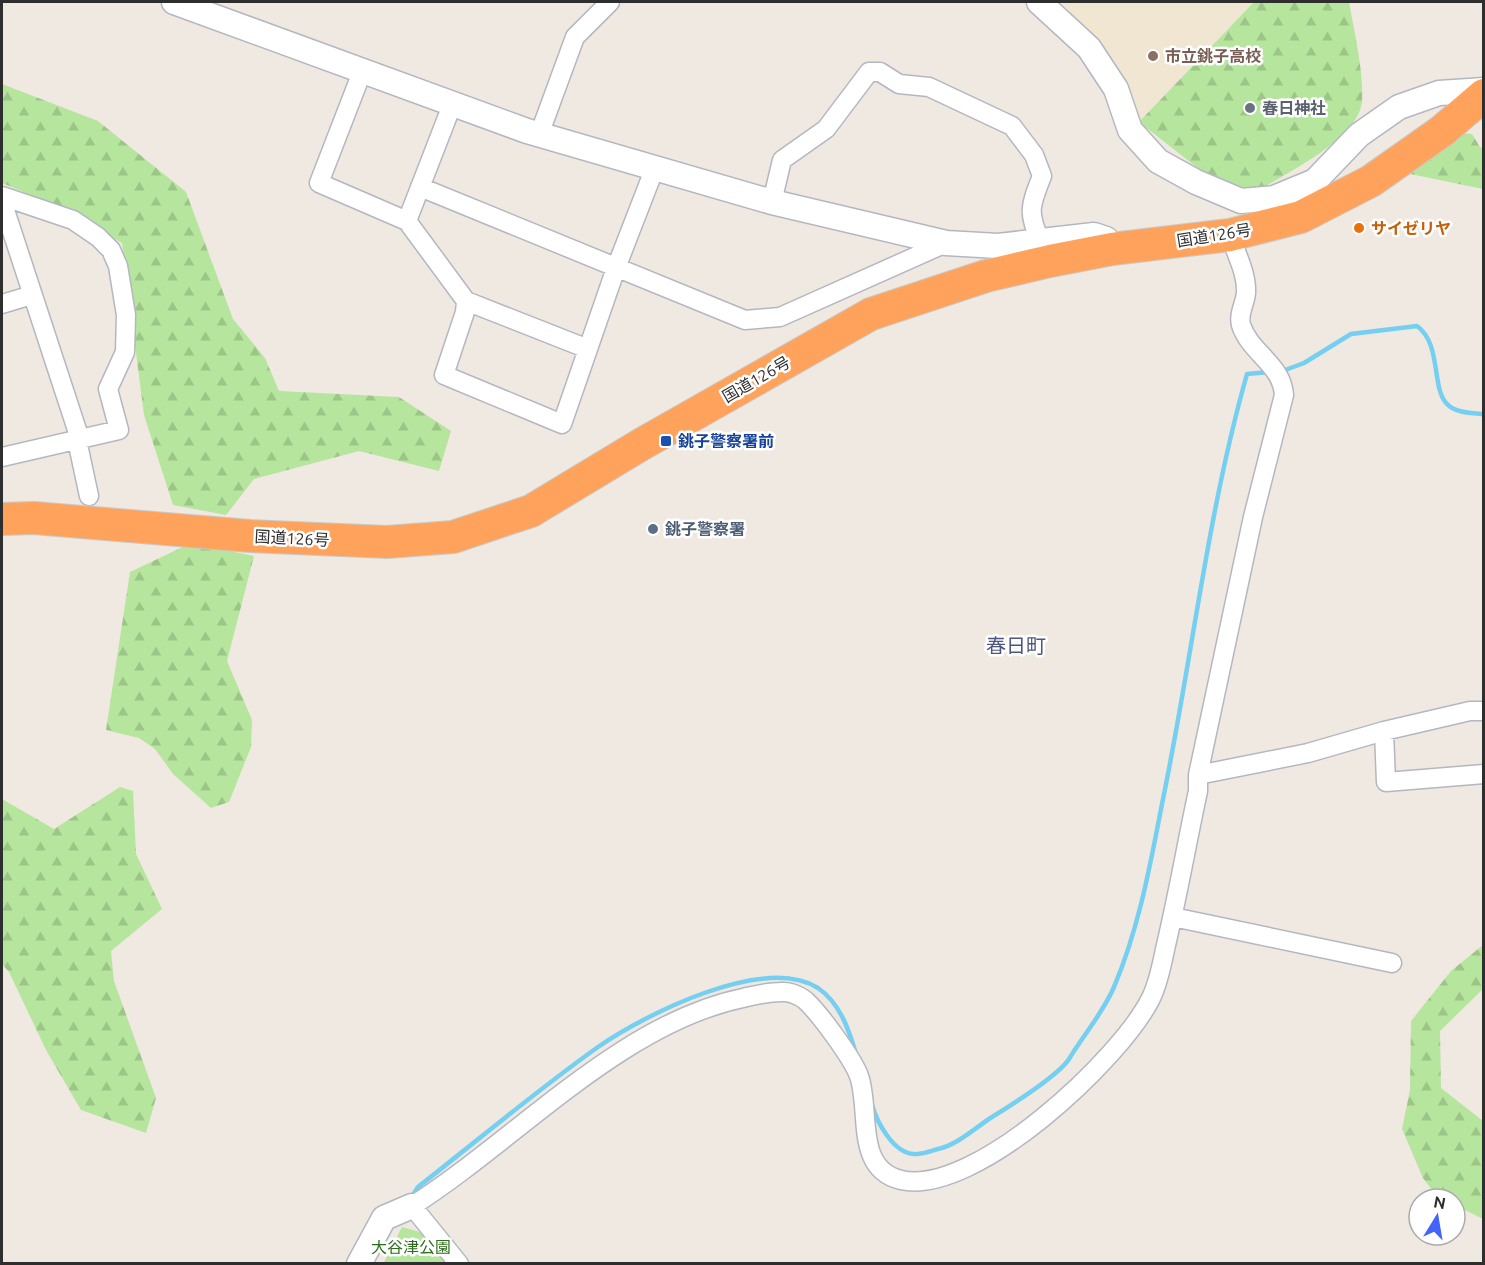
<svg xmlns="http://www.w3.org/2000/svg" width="1485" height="1265" viewBox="0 0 1485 1265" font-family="Ubuntu,'Noto Sans JP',sans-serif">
<defs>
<pattern id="forest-firs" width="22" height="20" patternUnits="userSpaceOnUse" patternTransform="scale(1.5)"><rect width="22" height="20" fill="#b6e59e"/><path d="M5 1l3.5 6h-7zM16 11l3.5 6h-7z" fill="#9dc588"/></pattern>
</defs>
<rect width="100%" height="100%" fill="#efe9e1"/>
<path fill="#f0e6d1" d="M1063,2H1254L1136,124Z"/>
<path fill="url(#forest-firs)" d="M1254,2H1349C1354,30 1364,73 1362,101C1359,140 1283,174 1253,194L1199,169L1139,122Z
M2,84L98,121L186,192L233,319L265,358L279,391L399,397L451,431L439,471L359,451L254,479L226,515L173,505L144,415L122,243L50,203L2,183Z
M1455,132L1472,134L1480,147L1483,148V189L1396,171Z
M191,543L254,556L227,661L252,720L251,747L229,802L211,808L173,774L155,749L139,738L106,730L130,572Z
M120,787L133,791L136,854L162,909L111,951L114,981L156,1098L146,1133L81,1110L46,1050L9,972L2,964V799L54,829Z
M1483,945V989L1440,1031L1441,1088L1483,1121V1219L1455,1205V1199H1444L1435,1194L1423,1178L1402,1129L1410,1090L1411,1021L1451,971Z"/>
<path fill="#b6e59e" d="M402,1227L427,1234L451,1264H383Z"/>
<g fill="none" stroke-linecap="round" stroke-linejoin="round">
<path stroke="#75cff0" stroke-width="4.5" d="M1280,372L1304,363L1351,334L1417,326C1442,344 1431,388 1447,404C1455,413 1472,413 1484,414
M872,1105C877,1122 893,1153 914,1154C921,1155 931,1151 938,1149C957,1145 975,1128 992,1117C1010,1106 1059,1075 1069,1059C1082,1037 1103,1013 1114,987C1139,928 1150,866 1162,804C1192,660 1207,515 1247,374L1269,372
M411,1198L418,1187C478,1140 536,1091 598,1047C644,1015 764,954 818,988C840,1003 849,1030 856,1054"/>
<defs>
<path id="street" d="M362,72L319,183L407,221L466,301L465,312L444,375L562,424L616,268L654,170
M539,135L575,37L610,2
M420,187L745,320L780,317L946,243
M2,196L73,220L98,237L111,250L118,266L126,315L125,352L108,389L119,430L2,457
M2,201L80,439
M772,202L782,160L826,129L869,72H880L899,84L929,87L1012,126L1034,155L1042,176C1030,206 1027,213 1041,242
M407,221L452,105
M466,301L588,349
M2,304L32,295
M77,440L89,496
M1384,731L1386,782L1484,774
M1198,775L1308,753L1384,731L1470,711H1484
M1173,917L1392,963
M459,1264L412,1206C516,1140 621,1023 743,998C756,995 771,991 785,992C791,992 802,997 806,1001C820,1014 853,1059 859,1076C871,1110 854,1169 901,1180C974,1197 1121,1059 1151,998C1159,982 1162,963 1166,945C1178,894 1187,842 1198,791V775L1253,517L1284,395C1282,364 1250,353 1241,325C1238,314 1245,304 1246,293C1247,273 1236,254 1230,235"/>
<path id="secondary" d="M174,2L527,131L772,202L946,243L998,246L1094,235L1106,239L1112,249
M1039,2L1089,48L1116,89L1130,130L1158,161L1196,182L1241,201L1274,198L1315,181L1359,135L1399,107L1439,93L1484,90
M359,1264L384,1218L412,1206"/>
<path id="highway" d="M2,519L34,518L250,536L387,542L453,537L531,511L642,444L871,314L986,276L1050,261L1112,249L1230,235L1301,217L1371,181L1442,131L1484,95"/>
</defs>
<use href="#street" stroke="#b4b7c1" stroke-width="21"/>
<use href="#secondary" stroke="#b4b7c1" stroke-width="27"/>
<use href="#highway" stroke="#c9c9c9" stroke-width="34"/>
<use href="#street" stroke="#fff" stroke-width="18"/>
<use href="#secondary" stroke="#fff" stroke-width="24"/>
<use href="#highway" stroke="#ffa35c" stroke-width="32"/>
</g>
<circle fill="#8d6e63" stroke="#fff" stroke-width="2" cx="1153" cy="56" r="6"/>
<circle fill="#6b7280" stroke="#fff" stroke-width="2" cx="1250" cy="108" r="6"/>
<circle fill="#e8710a" stroke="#fff" stroke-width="2" cx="1359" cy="228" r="6"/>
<rect fill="#1a4fb4" stroke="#fff" stroke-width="2" x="660" y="435" width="12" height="12" rx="3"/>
<circle fill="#5c6f8a" stroke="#fff" stroke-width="2" cx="653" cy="529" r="6"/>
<g text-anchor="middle" stroke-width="5" stroke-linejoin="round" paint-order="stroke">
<g font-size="16" font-weight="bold" fill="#785e54" stroke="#fff" text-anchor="start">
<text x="1165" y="62">市立銚子高校</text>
</g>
<g font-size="16" font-weight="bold" fill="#5b616d" stroke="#fff" text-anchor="start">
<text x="1262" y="114">春日神社</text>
</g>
<g font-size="16" font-weight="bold" fill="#c56008" stroke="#fff" text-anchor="start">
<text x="1371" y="234">サイゼリヤ</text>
</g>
<g font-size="16" fill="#2e2e2e" stroke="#fff">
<text transform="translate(1214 235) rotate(-9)" y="6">国道126号</text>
<text transform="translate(756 379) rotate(-30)" y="6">国道126号</text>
<text transform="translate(292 538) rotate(3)" y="6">国道126号</text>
</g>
<g font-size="16" font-weight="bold" fill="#164399" stroke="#fff" text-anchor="start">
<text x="678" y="447">銚子警察署前</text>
</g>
<g font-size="16" font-weight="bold" fill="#4e5e75" stroke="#fff" text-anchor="start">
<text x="665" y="535">銚子警察署</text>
</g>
<g font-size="16" fill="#2c6e1b" stroke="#fff">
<text x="411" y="1253">大谷津公園</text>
</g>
<g font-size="20" fill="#4d5680" stroke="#fff">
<text x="1016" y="653">春日町</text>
</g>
</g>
<rect width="1485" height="1265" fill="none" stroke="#2e2e2e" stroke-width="6"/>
<g transform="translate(1437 1217) rotate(11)"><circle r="28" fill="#ffffff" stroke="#ababab" stroke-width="1.5"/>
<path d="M0-4.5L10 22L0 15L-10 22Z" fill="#4264fb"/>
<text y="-9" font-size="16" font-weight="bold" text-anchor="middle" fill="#2e2e2e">N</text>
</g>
</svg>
